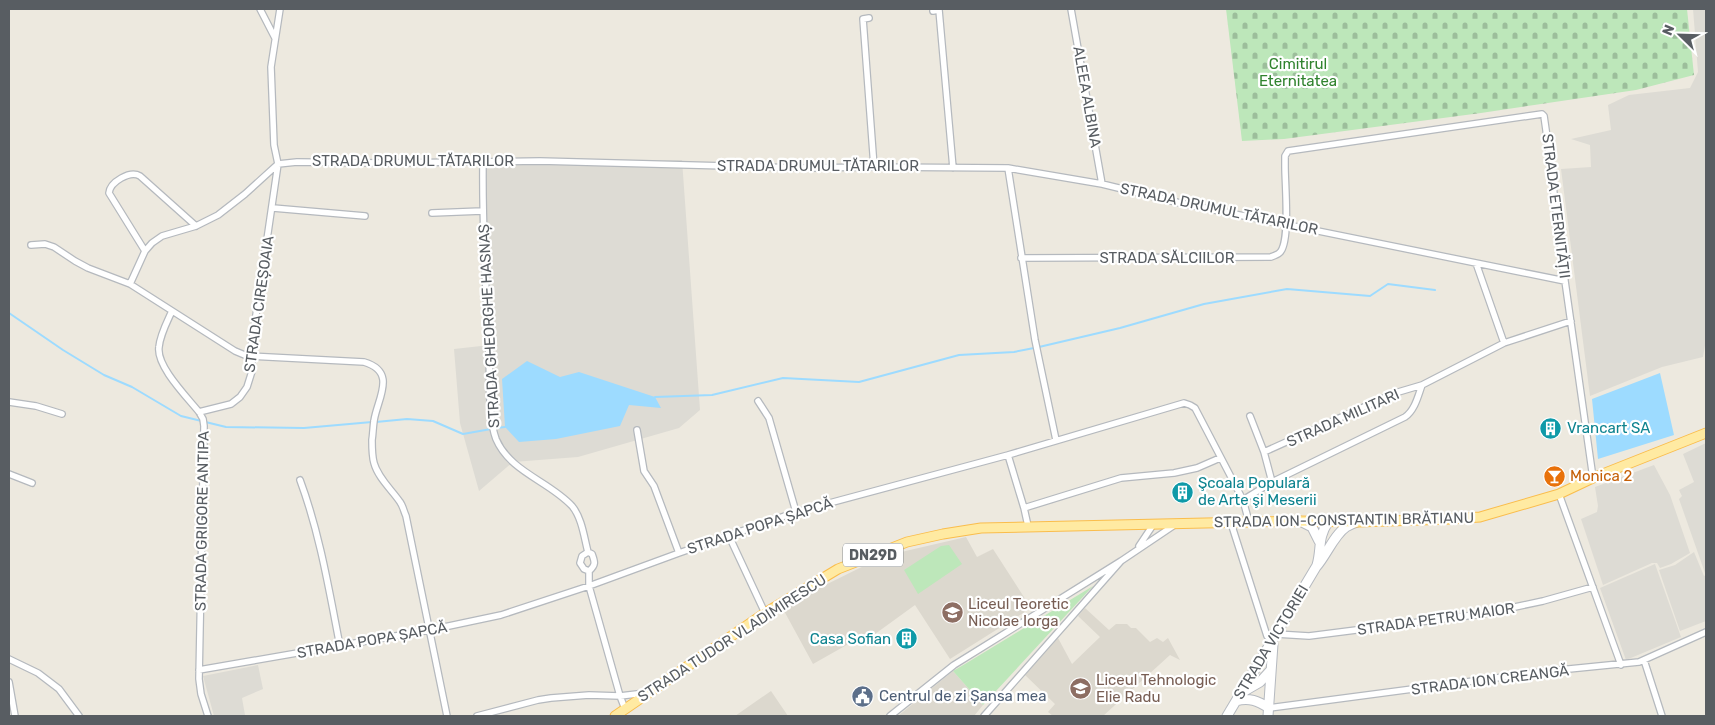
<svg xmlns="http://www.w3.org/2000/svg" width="1715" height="725" viewBox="0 0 1715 725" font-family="Rubik,sans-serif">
<defs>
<pattern id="cemetery-stones" width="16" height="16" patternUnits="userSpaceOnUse" patternTransform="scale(1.25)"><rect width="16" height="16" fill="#bde7ba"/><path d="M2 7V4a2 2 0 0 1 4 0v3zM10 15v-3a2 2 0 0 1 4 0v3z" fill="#9cbe9b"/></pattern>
</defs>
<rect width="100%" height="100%" fill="#ede9df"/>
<path fill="#dddbd4" d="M1693,9H1706V340L1703,357L1662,367L1590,396L1561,169L1591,167L1590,145L1571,139L1611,130L1608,105L1629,95L1690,88L1698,72Z
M682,160L700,410L679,428L578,457L513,462L479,491L460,423L454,349L490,345L483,162Z
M1706,443V572L1705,573L1679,499L1682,496L1679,490L1694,482L1683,454Z
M1654,465L1670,495L1690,553L1671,564L1660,568L1657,563H1652L1603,585L1581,519L1597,512L1598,506L1595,487Z
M1694,552L1704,576L1706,575V621L1680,631L1659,570L1675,565Z
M1655,564L1681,637L1626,660L1600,588Z
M258,665L263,689L242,698L245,715L214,716L203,676Z"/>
<path fill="#dcd8ce" d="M966,537L977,557L993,549L1031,608L950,659L915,605L864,642L859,638L813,664L783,609L805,595L884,556Z
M1085,608L1109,630L1116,624H1127L1131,628H1136L1150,642L1157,638L1163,642L1168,638L1180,660L1170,655L1103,716H1053L1048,712L1055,704L1025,675L1058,638L1072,664L1100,637L1078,616Z
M953,671L983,705L974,716H898Z
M771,691L788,716H735Z"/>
<path fill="url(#cemetery-stones)" d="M1226,9H1687L1694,75L1636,90L1481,113L1284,139L1242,141Z"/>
<path fill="#bde7ba" d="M949,545L962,564L918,594L904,570L941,546Z
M1093,586L983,705L953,671L965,664Z"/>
<path fill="#9ddbff" d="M527,361L560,377L579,372L655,397L661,408L629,405L620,426L556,439L519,442L505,427L502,379Z
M1660,373L1674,435L1598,459L1592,399Z"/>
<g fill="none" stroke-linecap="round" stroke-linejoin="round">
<path stroke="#9ddbff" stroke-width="2" d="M9,313L63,350L104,375L132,387L181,416L226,427L304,428L372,422
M1039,347L1120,328L1204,304L1287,289L1370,296L1388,284L1435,290
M655,397L712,395L783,378L859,382L959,355L1014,352L1034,348
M376,422L407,419L433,421L463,434L491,429
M496,428L505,427"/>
<defs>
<path id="street" d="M260,9L275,38
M280,9L271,67L274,145L278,164L297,162L384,163L540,161L804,168L874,167L1008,168L1102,184L1180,203L1565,281
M1071,9L1102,184
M933,11L939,10L953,168
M869,18L863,19L874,167
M483,162C482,227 486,291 489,356C490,379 488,418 496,439C510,472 549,481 572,506C582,518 584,537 588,552L582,556L580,563L584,569L589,571V586L620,696L625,709
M1008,168L1035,340L1056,440
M273,208L365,216
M432,213L482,211
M31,245L45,244L54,247L75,261L88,268L130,284L235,351L247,356L364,362C398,372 377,399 374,421C373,427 373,434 372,440C372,447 372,456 374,463C378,478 392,490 400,502C403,506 404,512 406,516L447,716
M145,251L109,193C110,182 130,170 140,176L196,226
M1021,258L1271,257C1275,255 1279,255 1281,251C1290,238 1285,184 1285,167V156L1288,151L1542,114L1544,116L1546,130L1565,281L1592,471L1595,477
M1476,263L1504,343
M130,284L145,251L152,243L162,236L196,226L218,215L245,194L278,164
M172,311C167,322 160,335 159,347C156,366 187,397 199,412L203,419L204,426L199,679L201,694L208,716
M758,401L769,418L796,512
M9,402L36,406L62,414
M199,412L231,404L240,397L247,387L253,368L250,356L278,164
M1250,416L1264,452L1272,482
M637,430L644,471L654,486L679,553
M1264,452L1395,393L1422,385
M1008,455L1024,508
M9,474L32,483
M300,480C320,534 329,590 340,646
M1559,494L1621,665
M1243,500L1272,482L1405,417C1415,410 1418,396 1422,385L1504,343L1571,321
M1231,523L1267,636L1273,642
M1028,526L1024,508L1121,478L1174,473L1197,468L1220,458
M729,536L765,613
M1139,546L1153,525
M588,552L592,554C595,562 596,565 589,571
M1276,634L1309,636L1482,614L1543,601L1593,587
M9,659L38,673L59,689L79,716
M1644,660L1662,716
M199,670L430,630L501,615L589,586L679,553L796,512L1008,455L1184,403L1190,405L1195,408L1243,500L1249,522
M9,682L15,716
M1269,708L1549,671L1639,662L1706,632
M477,716L538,700L551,698L589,695L620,696L645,693
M890,716L954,665L1121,561
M984,716L1121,561L1176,524"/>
<path id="secondary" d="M1300,521L1312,527L1319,541
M1317,565C1322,548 1317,539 1328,522
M1241,693L1260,682L1270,671
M1236,701C1249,697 1258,701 1269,708
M1227,716L1316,567C1326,556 1334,535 1346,527C1349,525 1354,523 1357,522
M1268,716L1273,644"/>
<path id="primary" d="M615,716L765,613L838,569L907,542L943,534L981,528L1300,521L1357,522L1451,519L1480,517L1559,494L1595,477L1706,433"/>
</defs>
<use href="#street" stroke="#b5b9be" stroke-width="8"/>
<use href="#secondary" stroke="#b6bac0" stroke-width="11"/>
<use href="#primary" stroke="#fabd4c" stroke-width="11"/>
<use href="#street" stroke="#fff" stroke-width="5.5"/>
<use href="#secondary" stroke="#fff" stroke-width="9"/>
<use href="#primary" stroke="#ffeaa2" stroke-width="9"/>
</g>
<defs>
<symbol id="building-disc" viewBox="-11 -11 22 22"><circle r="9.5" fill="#0f9aa8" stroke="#fff"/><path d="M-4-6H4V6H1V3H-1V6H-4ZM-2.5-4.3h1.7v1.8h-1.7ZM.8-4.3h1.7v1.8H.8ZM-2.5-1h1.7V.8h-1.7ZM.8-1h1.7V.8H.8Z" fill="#fff"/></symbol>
<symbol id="bar-disc" viewBox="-11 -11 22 22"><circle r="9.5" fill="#e8710a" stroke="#fff"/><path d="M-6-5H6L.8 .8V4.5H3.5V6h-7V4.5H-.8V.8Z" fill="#fff"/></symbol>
<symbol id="university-disc" viewBox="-11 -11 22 22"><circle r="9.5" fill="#8d6e63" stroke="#fff"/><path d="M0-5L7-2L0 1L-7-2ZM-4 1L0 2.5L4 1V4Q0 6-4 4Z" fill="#fff"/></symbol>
<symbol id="civic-disc" viewBox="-11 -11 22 22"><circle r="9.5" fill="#5c6f8a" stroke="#fff"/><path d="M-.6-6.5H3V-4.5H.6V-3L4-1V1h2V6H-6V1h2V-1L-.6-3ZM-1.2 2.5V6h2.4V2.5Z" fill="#fff"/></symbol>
</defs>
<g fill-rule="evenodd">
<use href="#building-disc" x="1538" y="416" width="25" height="25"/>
<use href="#bar-disc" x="1542" y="464" width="25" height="25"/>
<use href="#building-disc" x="1170" y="480" width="25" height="25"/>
<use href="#university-disc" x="940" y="600" width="25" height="25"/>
<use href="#building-disc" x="894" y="626" width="25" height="25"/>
<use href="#university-disc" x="1068" y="676" width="25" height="25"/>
<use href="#civic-disc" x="850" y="684" width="25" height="25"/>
</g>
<g text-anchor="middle" stroke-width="4.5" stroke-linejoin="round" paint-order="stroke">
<rect fill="#fff" stroke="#8a8e91" stroke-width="1" x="843" y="543.5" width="60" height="23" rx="4"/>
<g font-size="14" font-weight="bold" fill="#585d62">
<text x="873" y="560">DN29D</text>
</g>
<g font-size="15" fill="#30832e" stroke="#fff">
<text x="1298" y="69">Cimitirul<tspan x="1298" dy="17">Eternitatea</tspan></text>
</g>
<g font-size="15" fill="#585d62" stroke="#fff">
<text transform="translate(1087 97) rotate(80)" y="5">ALEEA ALBINA</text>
<text x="413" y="166">STRADA DRUMUL TĂTARILOR</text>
<text x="818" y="171">STRADA DRUMUL TĂTARILOR</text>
<text transform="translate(1556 206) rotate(83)" y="5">STRADA ETERNITĂȚII</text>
<text transform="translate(1219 209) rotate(12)" y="5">STRADA DRUMUL TĂTARILOR</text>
<text x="1167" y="263">STRADA SĂLCIILOR</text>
<text transform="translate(259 304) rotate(-82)" y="5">STRADA CIREȘOAIA</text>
<text transform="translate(489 326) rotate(-93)" y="5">STRADA GHEORGHE HASNAȘ</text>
<text transform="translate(1343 418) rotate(-24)" y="5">STRADA MILITARI</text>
<text transform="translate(1344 520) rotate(-1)" y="5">STRADA ION-CONSTANTIN BRĂTIANU</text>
<text transform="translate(202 521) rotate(-89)" y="5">STRADA GRIGORE ANTIPA</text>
<text transform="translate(760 526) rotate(-18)" y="5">STRADA POPA ȘAPCĂ</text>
<text transform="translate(1436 619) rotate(-8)" y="5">STRADA PETRU MAIOR</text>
<text transform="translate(732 638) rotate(-33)" y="5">STRADA TUDOR VLADIMIRESCU</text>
<text transform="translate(372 640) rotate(-10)" y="5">STRADA POPA ȘAPCĂ</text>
<text transform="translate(1271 642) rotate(-59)" y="5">STRADA VICTORIEI</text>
<text transform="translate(1490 680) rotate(-7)" y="5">STRADA ION CREANGĂ</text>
</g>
<g font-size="15" fill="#0d838f" stroke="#fff" text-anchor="start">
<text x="1567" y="433">Vrancart SA</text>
<text x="1198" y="488">Şcoala Populară<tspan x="1198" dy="17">de Arte şi Meserii</tspan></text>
<text x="891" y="644" text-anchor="end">Casa Sofian</text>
</g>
<g font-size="15" fill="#c56008" stroke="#fff" text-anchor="start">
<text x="1570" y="481">Monica 2</text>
</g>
<g font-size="15" fill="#785e54" stroke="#fff" text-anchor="start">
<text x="968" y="609">Liceul Teoretic<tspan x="968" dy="17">Nicolae Iorga</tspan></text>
<text x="1096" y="685">Liceul Tehnologic<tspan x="1096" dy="17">Elie Radu</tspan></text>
</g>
<g font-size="15" fill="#4e5e75" stroke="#fff" text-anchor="start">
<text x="879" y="701">Centrul de zi Șansa mea</text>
</g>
</g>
<rect width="1715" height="725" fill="none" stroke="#585d62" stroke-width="20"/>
<g transform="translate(1680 35) rotate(293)" stroke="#ffffff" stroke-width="4" paint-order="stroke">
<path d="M0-4L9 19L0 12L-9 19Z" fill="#585d62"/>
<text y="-8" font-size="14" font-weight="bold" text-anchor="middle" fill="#585d62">N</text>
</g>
</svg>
